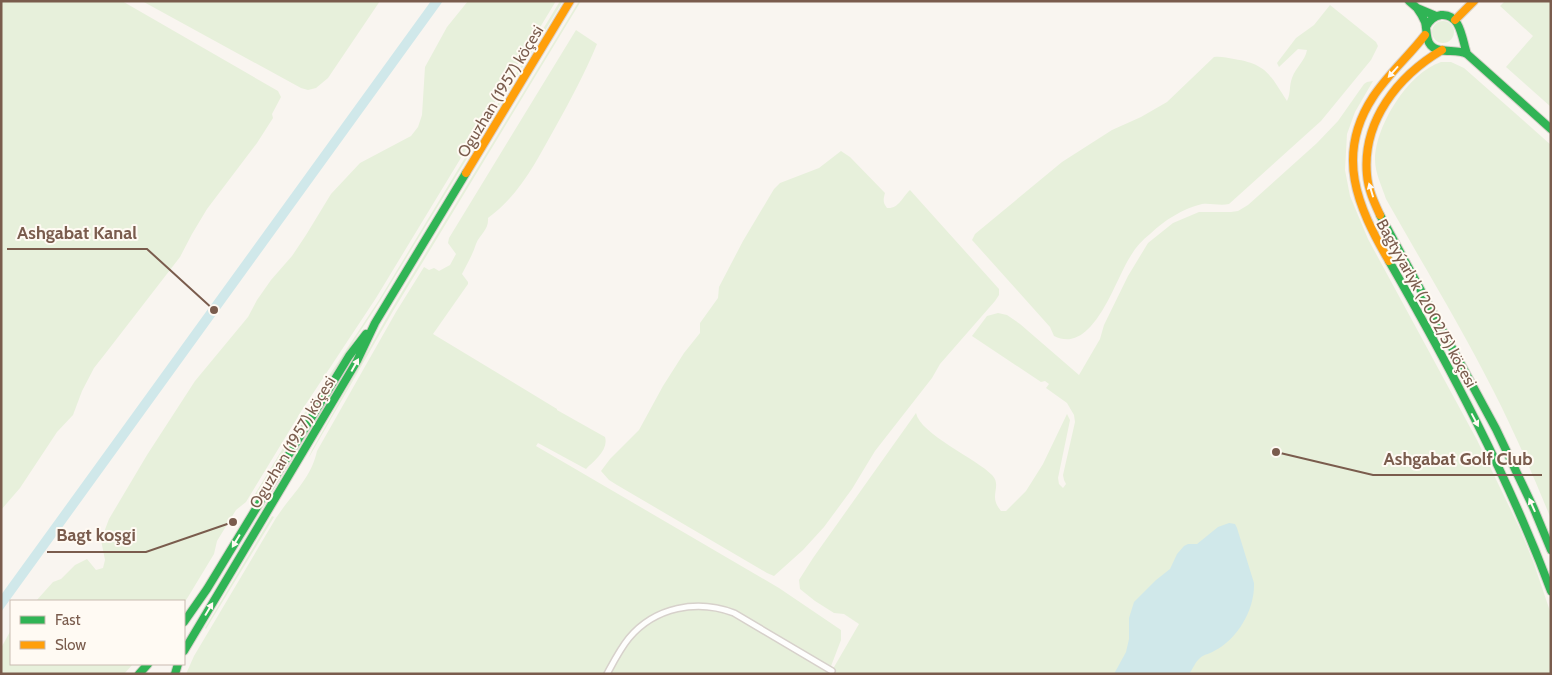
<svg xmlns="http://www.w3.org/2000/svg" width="1552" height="675" viewBox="0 0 1552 675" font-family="Cabin,sans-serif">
<rect width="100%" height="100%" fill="#f9f5f0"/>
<path fill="#e7f0db" d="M1,1H122L278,91L281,97L272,114L273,118L257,143L207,209L192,234L180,257L105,354L94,368L82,391L73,415L57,432L20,488L1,510Z
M142,1H380L328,78L316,88L308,90L301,88Z
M468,1H556L376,298L302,410L246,502L236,510L217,541L214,554L188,597L184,603V601H36L53,582L61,579L75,565L87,559L96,570L103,568L105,560L101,540L109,519L147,455L195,381L248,317L257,300L271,280L292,256L306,235L331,194L360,163L411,136L418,127L422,115L425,67L447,27Z
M560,1H563L380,301L307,413L254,500L252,499L305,412L379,300Z
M579,1H581L393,311L308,459L312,450L391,310Z
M1505,1H1551V107L1506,67L1533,36L1500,6Z
M1330,5L1376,42L1378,46L1371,60L1321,121L1229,204C1220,206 1211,203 1202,204C1184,208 1163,221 1150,234C1142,240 1135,248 1130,257C1115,280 1093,356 1054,336L1050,327L972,240L975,234L1062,162L1112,130L1141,117L1167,102L1214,57C1221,56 1227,58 1234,59C1267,64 1270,75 1287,101C1291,93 1289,86 1292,78C1296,67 1305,61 1307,50L1298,49L1279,67L1277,63L1296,38L1314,25Z
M1432 32a11 11 0 1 1 22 0a11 11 0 1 1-22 0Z
M576,30L597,44C585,73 571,99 556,126C537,160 520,195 488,218C489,230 480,234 476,244C473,254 467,264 462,274L468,282V284L433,334L557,409V410L605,437C609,450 594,461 586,469L538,443L536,446L779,588L841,630V640L828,674H186L194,656L276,518C291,495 311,479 317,451L396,312L424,267L429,270L434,268L439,271L450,265L456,254L448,243L449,238Z
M1441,62H1451L1464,68L1551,145V519C1533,475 1514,431 1493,390C1460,325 1422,263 1386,199C1382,186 1375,174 1375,159C1376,125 1408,73 1441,62Z
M1373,81L1355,112L1347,134L1345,170L1350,196L1368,239L1477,440L1520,529L1533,561L1551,614V674H830L859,624L844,614L834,613L815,601L800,589L799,580L813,558L916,413C920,434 977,459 992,475C999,482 995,489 995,497C995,503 998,507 1001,511H1006L1026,491L1043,464L1067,414L1070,420L1069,425L1058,478L1059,484L1063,488L1066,484L1064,480L1063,475L1075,422L1074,415L1067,403L1046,388L1049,384L1045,381L1041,382L972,336L987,316L998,313L1007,315L1020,324L1079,375L1100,339L1104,325L1128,276L1148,243L1173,223L1199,212H1231L1238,211L1248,205L1317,143L1338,121L1364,84L1367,82Z
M841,151L850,157L885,193C883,200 883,203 887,208C899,209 902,197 910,190L999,289V295L995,301L940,364L932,378L875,451L852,489L824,527L803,550L774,576L767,573L617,485L609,480L601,471L610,459L639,430L663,386L684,353L700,333V323L718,298L719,287L743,241L774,189L780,183L819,168Z
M272,516L274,517L206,629L205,628Z
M11,630V664H133L124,674H1V648Z"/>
<path fill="#d0e8ea" d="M431,1H443L1,612V595Z
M1229,523L1235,524L1237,528L1254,583C1255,609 1238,639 1214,651C1210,654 1204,654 1200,658C1195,662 1193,669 1189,674H1114L1126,652L1129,639V618L1134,602L1156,580L1170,569L1177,554L1184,546L1188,544H1197L1218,527Z"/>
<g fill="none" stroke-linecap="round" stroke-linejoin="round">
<defs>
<path id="street" d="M607,674C614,661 620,649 629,638C655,607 697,599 734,613L832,671"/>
<path id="fast" d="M1409,1L1417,8
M1436,16L1417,8C1420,12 1423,17 1425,22C1428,33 1424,47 1440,50C1449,52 1458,50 1467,54L1551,129
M1426,27C1429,21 1433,16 1441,15C1461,13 1462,40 1467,54
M1380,215L1496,429L1534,509L1551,550
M1389,261C1450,367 1508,476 1551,591
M184,622L207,589L349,356L366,334
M184,651L357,361L375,323L466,173
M139,674L148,664
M175,674L178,664"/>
<path id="slow" d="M1455,20L1474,1
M466,173L570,1
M1380,215C1374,202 1368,189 1367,175C1362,121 1398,76 1442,50
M1389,261C1357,206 1335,155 1373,97C1388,74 1409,56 1425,35"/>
</defs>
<use href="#street" stroke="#d7d1cb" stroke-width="8"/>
<use href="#fast" stroke="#d9d2cb" stroke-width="10"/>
<use href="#slow" stroke="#d9d2cb" stroke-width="10"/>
<use href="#street" stroke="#fefefd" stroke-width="5"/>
<use href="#fast" stroke="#30b455" stroke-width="8"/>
<use href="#slow" stroke="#ff9f0a" stroke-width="8"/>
</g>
<defs><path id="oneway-solid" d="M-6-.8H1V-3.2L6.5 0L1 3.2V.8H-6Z" transform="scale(1.25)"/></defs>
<g fill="#fffaf3">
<use href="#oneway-solid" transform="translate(1393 72) rotate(132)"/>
<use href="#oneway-solid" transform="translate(1371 190) rotate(-107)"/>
<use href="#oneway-solid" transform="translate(355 365) rotate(-61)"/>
<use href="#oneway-solid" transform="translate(1475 420) rotate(62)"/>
<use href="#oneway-solid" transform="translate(1532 505) rotate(-114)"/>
<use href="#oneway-solid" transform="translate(236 541) rotate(121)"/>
<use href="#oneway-solid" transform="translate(209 609) rotate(-59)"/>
</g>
<g text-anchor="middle" stroke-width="4" stroke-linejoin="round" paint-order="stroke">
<g font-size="16" fill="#7a5c4d" stroke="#fffaf3">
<text transform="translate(500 91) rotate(-59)" y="6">Oguzhan (1957) köçesi</text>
<text transform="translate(1427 303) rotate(61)" y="6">Bagtyýarlyk (2002/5) köçesi</text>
<text transform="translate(292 442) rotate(-59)" y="6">Oguzhan (1957) köçesi</text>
</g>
</g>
<path fill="none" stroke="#7a5c4d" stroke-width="2" d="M214 310L147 249H7M1276 452L1373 475H1542M233 522L146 552H47"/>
<g fill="#7a5c4d" stroke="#fffaf3" stroke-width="2">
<circle cx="214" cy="310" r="5"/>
<circle cx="1276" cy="452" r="5"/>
<circle cx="233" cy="522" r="5"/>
</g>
<g font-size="18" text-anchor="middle" font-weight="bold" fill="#7a5c4d" stroke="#fffaf3" stroke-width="4" stroke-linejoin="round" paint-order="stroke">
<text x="77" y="239">Ashgabat Kanal</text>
<text x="1458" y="465">Ashgabat Golf Club</text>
<text x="96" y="541">Bagt koşgi</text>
</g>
<rect width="1552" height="675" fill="none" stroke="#7a5c4d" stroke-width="5"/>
<rect x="10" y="600" width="175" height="65" fill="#fffaf3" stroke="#cabbb1"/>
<rect x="20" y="616" width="25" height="8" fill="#30b455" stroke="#cabbb1"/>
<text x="55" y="625" font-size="15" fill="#7a5c4d">Fast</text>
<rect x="20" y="641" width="25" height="8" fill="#ff9f0a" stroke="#cabbb1"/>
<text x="55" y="650" font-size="15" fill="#7a5c4d">Slow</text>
</svg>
